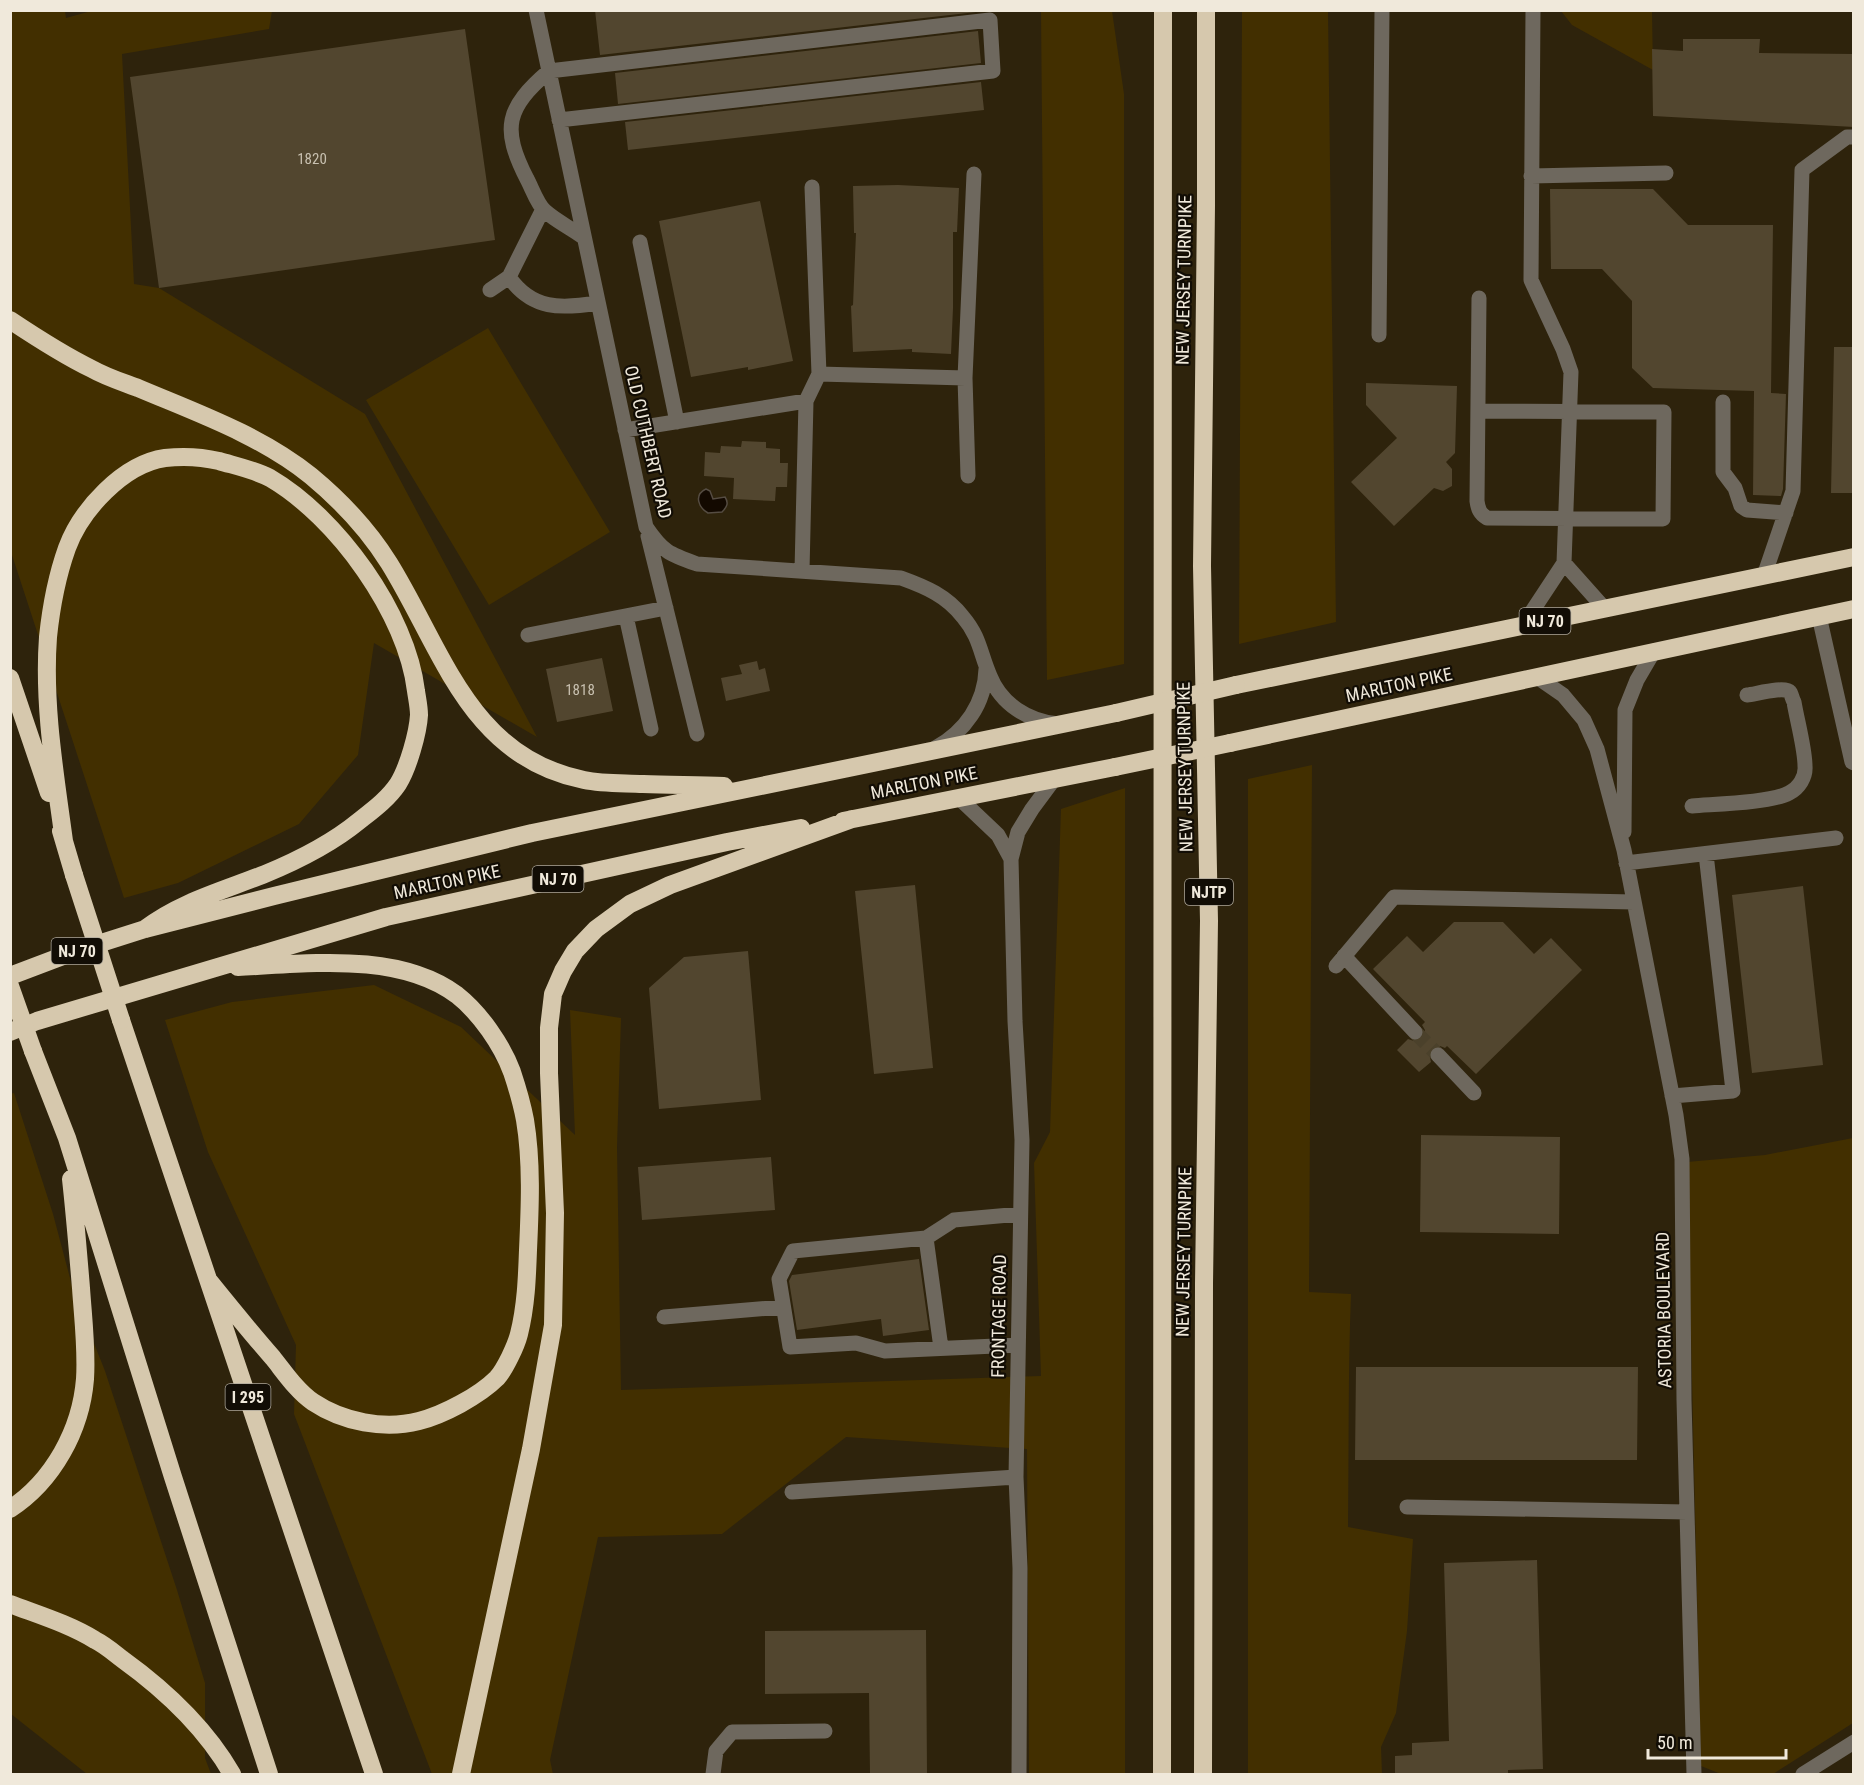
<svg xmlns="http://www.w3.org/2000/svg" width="1864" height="1785" viewBox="0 0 1864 1785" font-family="'Roboto Condensed',sans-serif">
<rect width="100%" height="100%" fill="#2e230c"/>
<path fill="#422f00" d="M95,10L272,11L269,29L122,54L134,284L159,288L365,414L537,737L374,643L358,755L299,824L178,883L124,898L11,552L10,11H65L66,18Z
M1041,11H1112L1124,94V664L1047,680Z
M1242,11H1328L1336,622L1239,644Z
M1561,11H1652L1653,70L1572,25Z
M488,328L610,532L489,605L366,400Z
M1312,765L1309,1292L1351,1294C1348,1372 1349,1449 1348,1527L1413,1539L1407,1631L1396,1713L1381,1747L1382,1774H1248V779Z
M1125,788V1774H1029L1027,1449L846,1437L722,1534L598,1537L550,1760L553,1774H432L294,1414L296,1345L208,1152L165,1020L232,1002L374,985L461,1027L575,1135L570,1010L621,1018L617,1147L621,1390L1041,1376L1034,1163L1050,1132L1061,809Z
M14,1093L53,1214L74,1293L105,1371L177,1590L205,1683V1758L211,1774H87L11,1714L10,1094Z
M1853,1138V1723L1773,1774H1721L1701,1766L1687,1162L1765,1155Z"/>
<path fill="#130900" stroke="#554c42" stroke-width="1.5" d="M706,489L710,491L713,499L725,497C729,503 727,507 722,512L708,513C699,508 693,495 706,489Z"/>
<path fill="#52462f" d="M595,10H976V12L600,55Z
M465,29L495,240L159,288L130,77Z
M978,31L981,63L618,104L615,73Z
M1683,39H1760L1759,53L1854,54V127L1653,116L1652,49L1683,51Z
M981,82L984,110L628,150L625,122Z
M898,185L959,188L957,232H953V308L951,354L912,352V349L853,352L851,306L853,305L856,233H854L853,186Z
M1550,189H1653L1688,225H1773L1771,393L1786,394L1783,489L1781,496L1753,495L1754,391L1653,388L1632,368V301L1602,269H1551Z
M760,201L793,361L748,370V367L691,377L659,221Z
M1834,347H1854V493H1831Z
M1366,383L1457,386L1455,453L1446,462L1452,469V486L1443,491L1434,488L1394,526L1351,482L1397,438L1366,405Z
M742,441L766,442V448L780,449V463H788L787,487H776L775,501L733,499L734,478L704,476L705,452L720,453L721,446L741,447Z
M602,658L613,711L557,722L546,669Z
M757,661L759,670L765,668L770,691L726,701L721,678L742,674L739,665Z
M915,885L933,1068L874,1074L855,891Z
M1803,886L1823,1065L1752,1073L1732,895Z
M1454,922H1503L1534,954L1551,938L1582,970L1476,1074L1447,1046L1445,1048L1440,1046L1432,1048L1429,1053L1431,1062L1419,1072L1397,1050L1408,1039L1417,1042L1422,1039L1425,1030L1422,1025L1425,1022L1373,969L1407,936L1423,952Z
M748,951L761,1100L659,1109L649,988L684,957Z
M1421,1135L1560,1137L1559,1234L1420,1232Z
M771,1157L775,1210L642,1220L638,1167Z
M919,1259L929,1330L883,1336L881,1319L797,1330L789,1281L792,1275Z
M1356,1367H1638L1637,1460H1355Z
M1537,1560L1543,1769L1508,1770V1774H1395V1756L1412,1755V1743L1449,1741L1444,1563Z
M926,1630L927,1774H870L869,1693L765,1694V1631Z"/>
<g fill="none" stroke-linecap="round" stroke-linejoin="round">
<path stroke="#4b412b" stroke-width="15" stroke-dasharray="15 8" stroke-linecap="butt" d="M1415,1032L1438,1055"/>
<path stroke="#6e685e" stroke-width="15" d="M536,10L646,527C663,552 669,554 697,564L901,578C926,587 947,596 963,617C980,637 980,653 990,676C1001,704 1028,721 1058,724
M1533,10L1531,280L1563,349L1571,372L1564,563
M559,120L993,71L990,20L549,71C506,108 501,128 527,179C532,188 537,204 545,211C556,221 571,228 583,237
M1531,176L1666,173
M640,242L677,422
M509,277C532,310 561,309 597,303
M490,290L509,277L543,209
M1379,335L1382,10
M819,374L965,378L974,174
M965,378L968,476
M1723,402V472L1735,488L1741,506L1747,510L1786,513
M1478,411L1664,412L1663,519L1487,518C1480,514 1478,509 1477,501L1479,298
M625,430L806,401
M648,536L697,734
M802,571L806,401L819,374L812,187
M1764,576L1793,491L1802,170L1847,137H1854
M626,616L651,729
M1819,616L1852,762L1854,763
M1523,625L1564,563L1605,609
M528,635L666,608
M1537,677L1563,695L1584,720L1597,749L1624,850L1676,1115L1682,1159L1684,1400L1694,1774
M935,748C965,732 985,703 986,669
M959,798L998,835L1011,859
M1692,806C1716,804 1770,803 1789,793C1799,788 1806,777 1805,766C1805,749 1797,720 1794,702C1793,701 1791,693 1790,692C1785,686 1756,694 1747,695
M1624,832L1625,710L1637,680L1654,651
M1626,863L1836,838
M1344,956L1415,1032
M1336,966L1394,897L1634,902
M1438,1055L1474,1093
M1672,1096L1733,1091L1706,854
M926,1238L941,1348
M664,1317L783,1307
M1018,1345L885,1351L856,1343L790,1347L779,1279L793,1251L926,1238L954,1220L1020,1214
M792,1492L1016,1477
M1407,1507L1687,1512
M713,1774L716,1751L732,1732L825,1731
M1019,1774L1020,1568L1016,1477L1022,1140L1015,1021L1011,859L1018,832L1032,809L1055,778
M1803,1774L1854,1742"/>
<path stroke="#d6c8ad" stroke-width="18" d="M10,320C37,338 63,355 92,369C106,377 122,382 138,388C197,413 260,435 311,476C340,500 369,531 389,563C443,650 469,757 584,780C603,784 623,783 643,784C670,785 697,785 724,786
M10,678L49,793
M1236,685L1854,557
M1230,743L1854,609
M843,821L1115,767
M61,831L74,875
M64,841C55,774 43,705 48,637C51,608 57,576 67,548C81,510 123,464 165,458C183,456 202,457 219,461C236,466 255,470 270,478C337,517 407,614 416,691C417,698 419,707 419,715C418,733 408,768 398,784C388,799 373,810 359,821C331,844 299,860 265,874C225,890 180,902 145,929
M10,976L76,951L145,929L274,896L532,833L1116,713
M121,1020L374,1774
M10,1032L37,1021L386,917L727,842L801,828
M33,1051L67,1138L173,1477L269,1774
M209,1281C230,1307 251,1333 273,1358C285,1373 297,1391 313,1402C343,1422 384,1430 419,1421C443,1415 479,1396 497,1378C505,1369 516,1346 519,1334C526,1306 527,1278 528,1250C530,1207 532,1162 525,1120C522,1104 517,1087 512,1072C502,1045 480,1013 457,995C398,951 307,964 238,967
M10,1509C53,1481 81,1430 85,1379C87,1349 83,1318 81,1288C78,1252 75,1215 71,1179
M10,1604C39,1615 69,1624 95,1640C105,1645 113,1652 122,1659C165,1690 205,1727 232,1774
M461,1774L531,1449L553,1325L555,1213L549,1073V1028L553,994L563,971L575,951L596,929L630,904L670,885L852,819
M1162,1774L1163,10
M1203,1774L1204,1284L1209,921L1202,566L1206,205V10"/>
<path stroke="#d6c8ad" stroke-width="18" d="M1116,713L1236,685
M1115,767L1230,743
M74,875L121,1020
M10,986L33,1051"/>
</g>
<g text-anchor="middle" stroke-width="4.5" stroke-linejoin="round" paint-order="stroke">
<g font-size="15" fill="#c8c0b0">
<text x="312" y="164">1820</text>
<text x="580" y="695">1818</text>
</g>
<g fill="#120d05" stroke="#ada79b" stroke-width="1.5">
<rect x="1519.5" y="608" width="51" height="26" rx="4.5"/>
<rect x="532.5" y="866" width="51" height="26" rx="4.5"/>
<rect x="1185" y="879" width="48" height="26" rx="4.5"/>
<rect x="51.5" y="938" width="51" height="26" rx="4.5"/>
<rect x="225.5" y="1384" width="45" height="26" rx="4.5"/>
</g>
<g font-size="16" font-weight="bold" fill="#f0e9db">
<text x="1545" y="627">NJ 70</text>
<text x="558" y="885">NJ 70</text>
<text x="1209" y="898">NJTP</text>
<text x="77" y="957">NJ 70</text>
<text x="248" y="1403">I 295</text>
</g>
<g font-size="18" fill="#f0e9db" stroke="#120d05">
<text transform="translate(1184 280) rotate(-89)" y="6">NEW JERSEY TURNPIKE</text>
<text transform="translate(648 442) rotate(77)" y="6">OLD CUTHBERT ROAD</text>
<text transform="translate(1399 685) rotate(-12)" y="6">MARLTON PIKE</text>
<text transform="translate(1185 767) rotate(-91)" y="6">NEW JERSEY TURNPIKE</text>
<text transform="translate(924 783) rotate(-11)" y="6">MARLTON PIKE</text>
<text transform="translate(447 882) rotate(-12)" y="6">MARLTON PIKE</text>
<text transform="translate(1184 1252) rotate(-89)" y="6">NEW JERSEY TURNPIKE</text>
<text transform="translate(1664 1310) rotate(-91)" y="6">ASTORIA BOULEVARD</text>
<text transform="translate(999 1316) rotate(-89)" y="6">FRONTAGE ROAD</text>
</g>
</g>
<rect width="1864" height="1785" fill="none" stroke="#f0e9db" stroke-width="24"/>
<path d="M1648 1749v9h138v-9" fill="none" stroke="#f0e9db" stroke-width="3"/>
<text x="1657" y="1749" font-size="18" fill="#f0e9db" stroke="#120d05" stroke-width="4.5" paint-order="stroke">50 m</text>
</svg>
